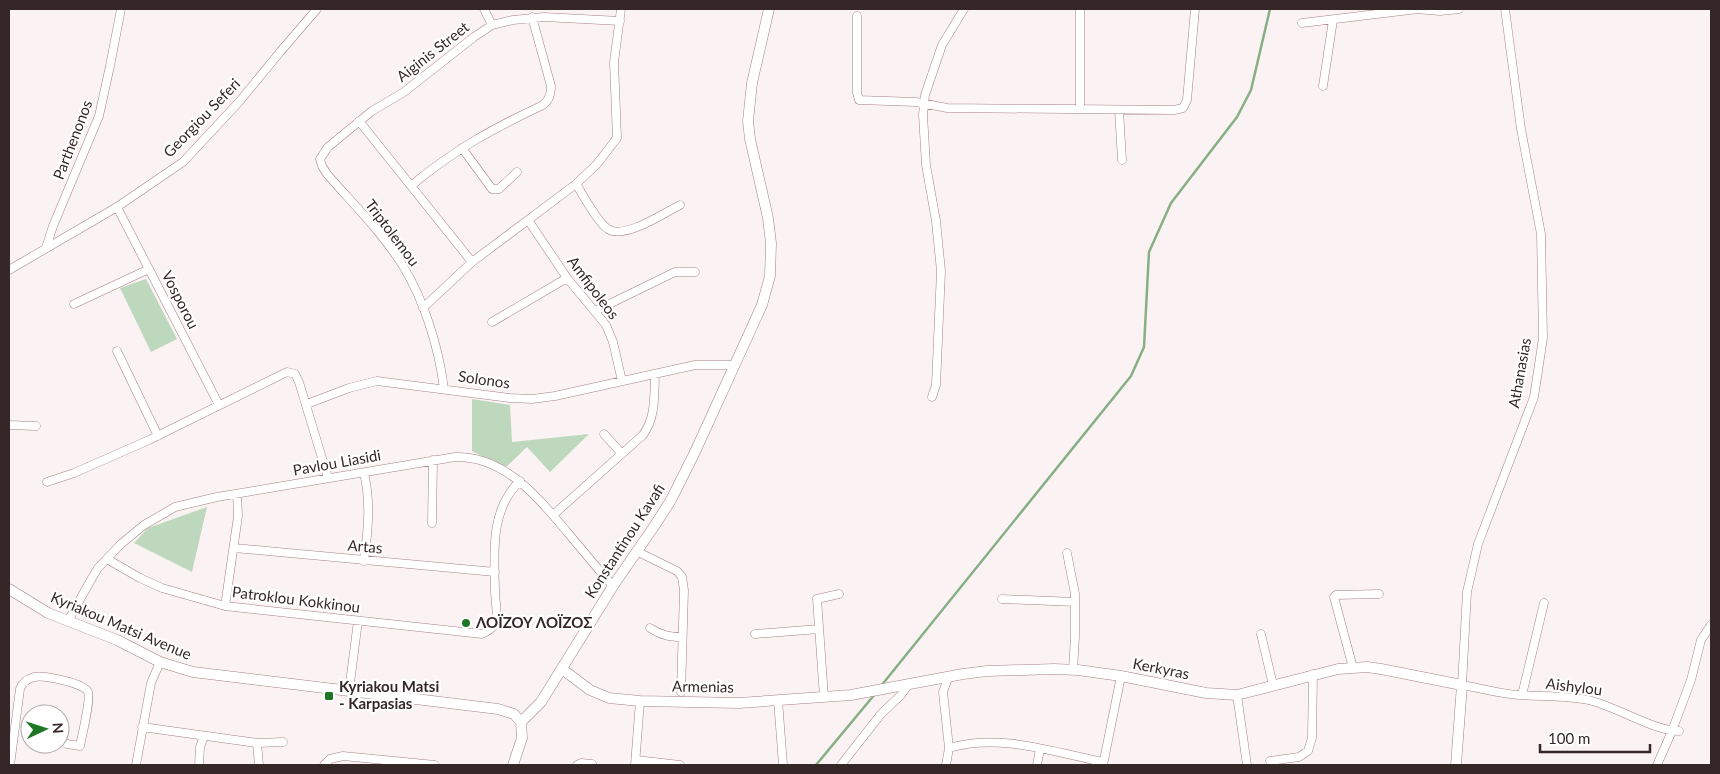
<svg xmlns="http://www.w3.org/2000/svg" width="1720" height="774" viewBox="0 0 1720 774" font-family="Lato,sans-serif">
<rect width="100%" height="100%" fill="#fbf3f3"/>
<path fill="#bed8bd" d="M146,279L177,339L151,352L120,288Z
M472,399L510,405L512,442L589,434L550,472L527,447L505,468L472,451Z
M207,507L192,572L134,543L148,528Z"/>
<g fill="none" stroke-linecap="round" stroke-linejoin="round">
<path stroke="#86af85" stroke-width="2.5" d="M881,686L1131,376L1144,347L1149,252L1171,203L1237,117L1251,90L1270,9
M816,765L875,694"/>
<defs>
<path id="minor" d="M484,9L492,25
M1080,9V109
M1416,9L1440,11L1459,9
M1505,9L1521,129L1541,234L1543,338L1534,397L1478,544L1467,592L1462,685C1480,688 1500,694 1519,695C1542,697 1569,695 1592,701C1619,708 1652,730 1679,731
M857,16V93L859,100L916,102L947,108L1174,110L1183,108L1187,100L1195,9
M1302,23L1418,9
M1323,86L1333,20
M1119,110L1122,160
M359,121L472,262
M462,148L492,189H499L517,172
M576,184C583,195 598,223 608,229C624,240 664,213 680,205
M412,185C454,150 492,129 541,106C549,102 551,95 551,86L532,17
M117,207L219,405
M528,220L567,278L606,325L613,342L622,381
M46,248L53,226L99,116L110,66L121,9
M9,270L117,207L183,162L239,102L280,52L317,9
M74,304L149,269
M423,308L472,262L576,184L597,164L617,138L614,62L621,9
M595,311L675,272H695
M492,322L567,278
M117,351L158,436
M444,389C439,348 424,300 403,266C382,232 352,203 327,174L322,166L320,159L328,147L372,111L404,92L474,37L492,25L513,20L544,17L620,21
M932,397L936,385L941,271L936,221L926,165L923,115L925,95L942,45L964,9
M307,404L349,388L377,381L510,398L532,399L555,396L695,365H735
M9,425L36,426
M604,434L622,454
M47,482L74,473L149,440L287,372L295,374L299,382L328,478
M553,515L643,435C656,417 654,396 655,375
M432,523L433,460
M234,548L495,572
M636,551L677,571L682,577L684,590L681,692
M1067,553L1075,594V636L1073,670
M107,559L140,578L162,588L225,606L482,634C488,631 494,628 496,621C498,612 495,600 495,590C494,553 490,509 520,481
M364,561C368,531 371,502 364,473
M1002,599L1075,602
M225,606L238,516L237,494
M68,621L92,578L98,568L121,544L144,525L175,507L217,497L455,457C506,456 539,499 568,533C583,551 598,569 613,586
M650,628C661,635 669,637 682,637
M755,634L819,629
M1261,634L1273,685
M1353,668L1334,597L1336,595L1379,594
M349,690L358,621
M1237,695L1247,765
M1522,695L1544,603
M824,697L817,599L839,594
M778,700L783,765
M142,727L257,743L259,765
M257,743L283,742
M949,748C999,733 1053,752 1103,762
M636,760L680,765
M1270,761L1299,757L1308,751L1312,738L1313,674
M10,765L20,689C22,683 27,679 34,677C43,675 85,683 88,692C91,700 82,735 80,746L67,744
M136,765L151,683L160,662
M199,765L200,747L204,736
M324,765L330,759L343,756L435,765
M577,765L581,763L592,764
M635,765L640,701
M841,765L881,714L901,695L908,685
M946,765L949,748L943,692L948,678
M1037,765L1040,749
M1103,765L1121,676
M1657,765L1672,731L1691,680L1701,640L1711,625"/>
<path id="tertiary" d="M9,589L48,613L117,640L160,662L193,672L498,709L514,714L521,722
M562,669L590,690L609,698L640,701L739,703L851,695L963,674L987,671L1054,669L1078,670L1121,676L1206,693L1237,695L1338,669L1367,667L1381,669L1462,685L1456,765
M521,722L541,702L613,586L655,525L671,500L695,452L762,305L770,276L771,243L768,218L750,139L748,121L752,83L769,9
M513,765L522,738L521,722"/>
</defs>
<use href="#minor" stroke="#a48185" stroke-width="9"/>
<use href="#tertiary" stroke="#a48185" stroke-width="11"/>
<use href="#minor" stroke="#fff" stroke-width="8"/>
<use href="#tertiary" stroke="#fff" stroke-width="10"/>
</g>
<g fill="#1d7623" stroke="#fff" stroke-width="2">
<circle cx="466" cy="623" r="5"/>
<rect x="324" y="691" width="10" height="10" rx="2.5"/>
</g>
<g text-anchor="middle" stroke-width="4.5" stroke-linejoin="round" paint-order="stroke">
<g font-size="15" fill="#352728" stroke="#fff">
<text transform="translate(433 52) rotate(-38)" y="5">Aiginis Street</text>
<text transform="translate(202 118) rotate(-46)" y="5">Georgiou Seferi</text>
<text transform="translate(73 140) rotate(-69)" y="5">Parthenonos</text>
<text transform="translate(392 233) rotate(53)" y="5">Triptolemou</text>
<text transform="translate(593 288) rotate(53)" y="5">Amfipoleos</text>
<text transform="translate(180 300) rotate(63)" y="5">Vosporou</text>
<text transform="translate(1520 373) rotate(-80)" y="5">Athanasias</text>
<text transform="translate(484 380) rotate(8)" y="5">Solonos</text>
<text transform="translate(337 463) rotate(-10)" y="5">Pavlou Liasidi</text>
<text transform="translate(625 541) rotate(-57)" y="5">Konstantinou Kavafi</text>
<text transform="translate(365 547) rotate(5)" y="5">Artas</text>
<text transform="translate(296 600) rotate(7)" y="5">Patroklou Kokkinou</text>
<text transform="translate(121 626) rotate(23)" y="5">Kyriakou Matsi Avenue</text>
<text transform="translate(1161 669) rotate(11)" y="5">Kerkyras</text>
<text transform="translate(703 687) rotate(1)" y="5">Armenias</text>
<text transform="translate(1574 687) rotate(7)" y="5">Aishylou</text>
</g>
<g font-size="15" font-weight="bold" fill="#352728" stroke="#fff" text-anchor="start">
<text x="476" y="628">ΛΟΪΖΟΥ ΛΟΪΖΟΣ</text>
<text x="339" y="692">Kyriakou Matsi<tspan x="339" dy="17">- Karpasias</tspan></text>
</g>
</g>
<rect width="1720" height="774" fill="none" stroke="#352728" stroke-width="20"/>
<g transform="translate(45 729) rotate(86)"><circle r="24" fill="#ffffff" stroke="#aea9a9"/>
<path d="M0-4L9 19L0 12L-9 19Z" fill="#1d7623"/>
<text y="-8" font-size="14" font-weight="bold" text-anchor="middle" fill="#352728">N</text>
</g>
<path d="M1540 744v8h110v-8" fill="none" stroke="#352728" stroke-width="2.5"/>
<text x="1548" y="744" font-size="15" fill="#352728" stroke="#ffffff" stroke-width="4" paint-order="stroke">100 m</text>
</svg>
